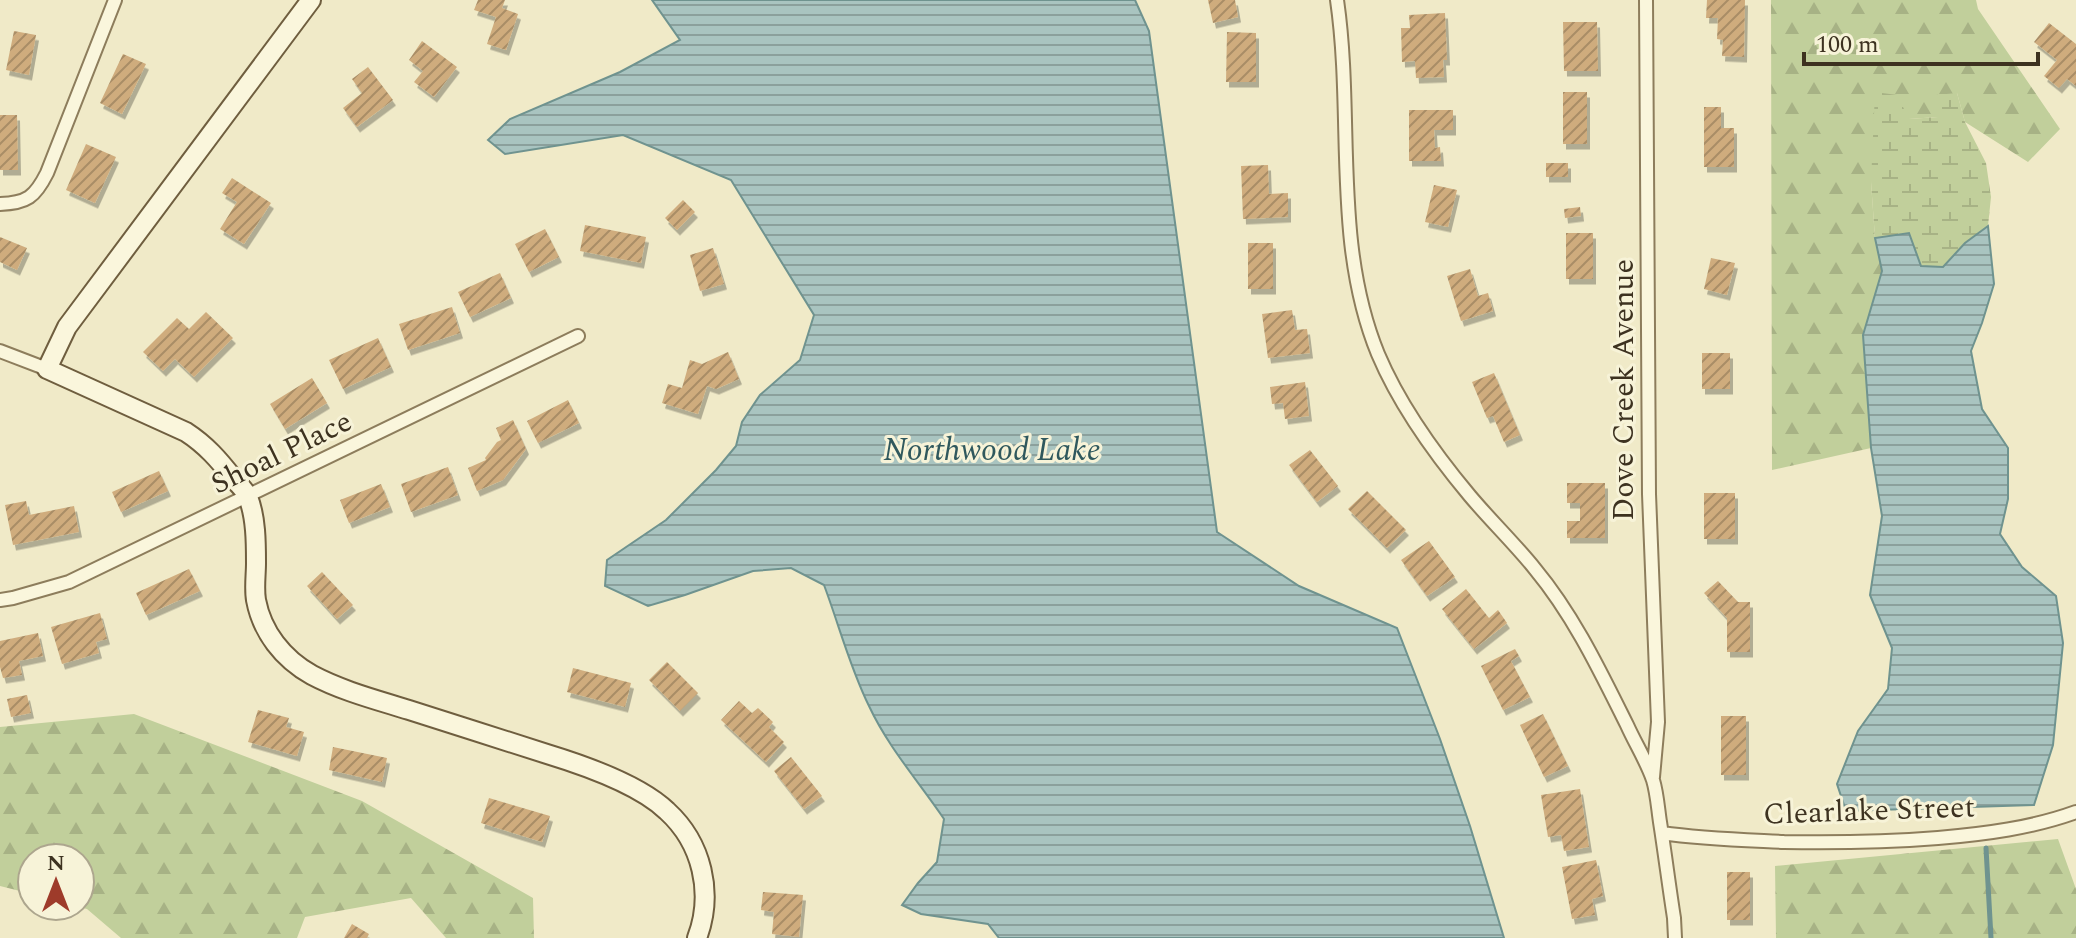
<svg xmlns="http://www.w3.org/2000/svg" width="2076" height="938" viewBox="0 0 2076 938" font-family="Spectral,serif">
<defs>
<pattern id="forest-firs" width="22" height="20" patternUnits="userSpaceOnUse" patternTransform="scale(2)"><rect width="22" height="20" fill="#c1cf9b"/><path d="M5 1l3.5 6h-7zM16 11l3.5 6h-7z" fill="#a7b285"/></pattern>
<pattern id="wetland-marsh" width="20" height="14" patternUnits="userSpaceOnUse" patternTransform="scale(2)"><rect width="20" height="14" fill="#c1cf9b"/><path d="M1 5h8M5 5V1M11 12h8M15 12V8" fill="none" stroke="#a7b285"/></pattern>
<pattern id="water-rules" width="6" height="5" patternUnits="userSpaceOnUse" patternTransform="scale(2)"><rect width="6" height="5" fill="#a9c4c0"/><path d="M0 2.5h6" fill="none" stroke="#8ba09c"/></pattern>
<pattern id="building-hatch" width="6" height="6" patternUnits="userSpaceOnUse" patternTransform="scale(2)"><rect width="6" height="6" fill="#cfac7d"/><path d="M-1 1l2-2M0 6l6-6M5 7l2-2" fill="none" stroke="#a98d66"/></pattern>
<filter id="shadow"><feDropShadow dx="3" dy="5.5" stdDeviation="0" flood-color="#0004"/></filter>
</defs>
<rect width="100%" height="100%" fill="#f0eac8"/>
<path fill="url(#forest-firs)" d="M1771,0H1976L1978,9L2060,129L2028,162L1965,122L1957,93L1938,117L1909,119L1871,182L1875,238L1882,271L1863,335L1871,448L1772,470Z
M134,714L362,801L533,898L534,938H446L411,898L305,917L297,938H121L87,909L75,906H80V858H32V894L0,886V727Z
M2058,839L2076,889V938H1776L1775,866Z"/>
<path fill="url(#wetland-marsh)" d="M1875,92L1897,95L1909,119L1938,117L1936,95L1957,93L1965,122L1986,163L1991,197L1988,226L1965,243L1943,267L1921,266L1875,238L1871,182Z"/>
<path fill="url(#water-rules)" stroke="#6f938f" stroke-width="2" d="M652,0H1135L1149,31L1217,532L1299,586L1397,628L1440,739L1470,826L1504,938H999L988,924L921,914L902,905L918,883L937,862L944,819C919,782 888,747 869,706C850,668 839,625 824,585L791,568L753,571L685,595L648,606L605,586L607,560L666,520L716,470L736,446L742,422L760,395L800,360L814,315L731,180L623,135L505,154L488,140L510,119L620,72L680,40Z
M1988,226L1994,284L1982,323L1971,351L1982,409L2008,448V499L2000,534L2022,567L2056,596L2063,643L2053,745L2034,805L1846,811L1837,784L1858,731L1888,689L1892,648L1870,595L1882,516L1871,448L1863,335L1882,271L1875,238L1909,233L1921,266L1943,267L1965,243Z"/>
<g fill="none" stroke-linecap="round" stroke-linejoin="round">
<path stroke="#6f938f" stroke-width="5" d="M1986,848L1991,938"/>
</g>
<path fill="url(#building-hatch)" filter="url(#shadow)" d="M478,0H505L502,8L518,14L506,50L487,44L496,17L474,10Z
M1208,0H1235L1238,17L1213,23Z
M1707,0H1745L1744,57L1722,56L1723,40L1717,39L1718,18H1706Z
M1445,13L1447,60H1443L1444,77L1416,78L1415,61L1402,62L1401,28H1410L1409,15Z
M1563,22H1597L1598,71H1564Z
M2049,23L2076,44V86L2067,79L2059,88L2044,76L2057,60L2034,42Z
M14,31L36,35L29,75L6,70Z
M1227,32L1256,33V82H1226Z
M422,41L457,67L434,97L414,82L423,71L409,60Z
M123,54L146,64L122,114L100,103Z
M368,67L393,100L357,127L343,108L362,93L352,79Z
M1563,92H1587V144H1563Z
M1704,107H1721V128H1734V167H1704Z
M1409,110H1453V130H1434L1435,148L1440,147L1441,161H1409Z
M0,115H17L18,170H0Z
M86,144L116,157L95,203L66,190Z
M1546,163H1568V177H1546Z
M1268,165L1269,194L1288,193V217L1243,219L1241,166Z
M232,178L271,203L244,244L220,229L237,202L222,193Z
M1434,185L1457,190L1448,227L1425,222Z
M683,200L695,212L677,230L665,218Z
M1580,207L1581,216L1565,218L1564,209Z
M585,225L646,237L641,263L580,251Z
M545,229L559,257L529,272L515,244Z
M1566,233H1593V279H1566Z
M0,237L27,248L17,270L0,262Z
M1248,243H1273V289H1248Z
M713,248L724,284L700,291L690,255Z
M1711,258L1735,263L1727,295L1704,289Z
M1470,269L1478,296L1488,293L1493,311L1461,321L1447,276Z
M500,273L511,298L470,317L458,292Z
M452,307L460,333L408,350L399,324Z
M1292,310L1295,330L1307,329L1310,353L1268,358L1262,314Z
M206,312L233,338L194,377L175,359L163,371L143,352L177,318L189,329Z
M378,338L391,367L343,389L329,360Z
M728,352L739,379L716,389L707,386L698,414L662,403L668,384L682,388L690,360L702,364Z
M1702,353H1730V389H1702Z
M1494,373L1520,435L1504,442L1493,416L1487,418L1472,382Z
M312,378L327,403L285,429L270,404Z
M1305,382L1309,416L1285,419L1283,403L1272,404L1270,387Z
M568,400L579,423L538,443L527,421Z
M513,420L526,449L503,480L477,491L468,468L486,460L485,458L497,442L501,440L496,428Z
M1310,450L1338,486L1317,502L1289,465Z
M448,467L458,495L411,512L401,484Z
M159,471L168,491L121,512L112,492Z
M1567,483H1605V538H1567V521H1580V503H1567Z
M381,484L390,507L349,523L340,500Z
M1367,491L1406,530L1387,548L1348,509Z
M1704,493H1735V539H1704Z
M26,501L29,515L74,506L79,532L13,545L5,505Z
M1429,541L1455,577L1427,596L1401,560Z
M189,569L200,591L146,615L136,593Z
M322,572L353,605L337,619L307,586Z
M1718,581L1738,602H1750V652H1727V618L1704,593Z
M1466,589L1489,618L1498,610L1507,623L1474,649L1442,609Z
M100,613L107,639L96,642L99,653L62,664L51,627Z
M38,633L43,656L19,661L22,675L3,678L0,667V641Z
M1515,649L1519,656L1511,661L1530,697L1503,710L1481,666Z
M667,662L698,693L680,711L649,680Z
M573,668L631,683L625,707L567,692Z
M27,695L31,713L11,717L7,699Z
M739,701L752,713L758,708L773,722L769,727L784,742L766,762L721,720Z
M258,710L289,718L286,727L304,732L297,756L248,742Z
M1543,714L1568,766L1544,777L1520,725Z
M1721,716H1746V775H1721Z
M333,747L387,758L382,782L329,770Z
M791,757L822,796L804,809L774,771Z
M1580,789L1589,847L1564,851L1561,835L1548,837L1541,795Z
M489,798L550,816L542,842L481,823Z
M1596,860L1603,896L1592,899L1595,915L1572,919L1562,867Z
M1727,872H1750V920H1727Z
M763,892L803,895L799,937L772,934L774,912L761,910Z
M352,924L369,934L367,938H344Z"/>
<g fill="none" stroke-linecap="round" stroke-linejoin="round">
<defs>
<path id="street" d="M1337,0C1354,117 1332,242 1378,354C1400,406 1434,453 1470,496C1491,521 1515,544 1535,569C1574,616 1600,671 1627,725C1635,743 1647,762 1653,780C1657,793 1658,809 1660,822C1665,854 1669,886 1674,918L1675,938
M1646,0L1649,494L1658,722L1653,777
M0,204C27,203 35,197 47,173L115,0
M0,351L47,369
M0,600L13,598L69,582L578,336
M1662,833C1702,839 1743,840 1784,842C1836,843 1886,842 1938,838C1985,834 2032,828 2076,812"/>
<path id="secondary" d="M311,0L67,327L47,369L186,432C206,445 219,460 233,478C238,484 245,490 248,497C256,517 256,543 256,563C256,575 254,588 256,600C262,632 283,659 312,675C342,691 377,700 409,710C455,725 501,739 547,754C583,765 640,785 667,811C702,843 714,893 697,938"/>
</defs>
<use href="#street" stroke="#8d7d5c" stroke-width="16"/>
<use href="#secondary" stroke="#6f5e3f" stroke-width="22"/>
<use href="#street" stroke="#faf6dc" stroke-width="12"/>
<use href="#secondary" stroke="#faf6dc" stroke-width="18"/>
</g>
<g text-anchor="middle" stroke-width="6" stroke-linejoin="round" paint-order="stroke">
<g font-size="30" fill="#3d3220" stroke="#f7f3d8">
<text transform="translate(1623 390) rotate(-90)" y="10">Dove Creek Avenue</text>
<text transform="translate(281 452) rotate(-26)" y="10">Shoal Place</text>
<text transform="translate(1869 810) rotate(-2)" y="10">Clearlake Street</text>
</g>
<g font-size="32" font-style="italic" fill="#2f585d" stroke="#f7f3d8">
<text x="992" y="460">Northwood Lake</text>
</g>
</g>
<g transform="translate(56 882)"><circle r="38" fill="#f7f3d8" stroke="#ada68e" stroke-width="2"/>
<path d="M0-6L14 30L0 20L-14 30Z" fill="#9e3b2a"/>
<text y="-12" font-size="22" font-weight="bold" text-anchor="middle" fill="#3d3220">N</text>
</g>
<path d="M1804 52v12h234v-12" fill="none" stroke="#3d3220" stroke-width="4"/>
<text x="1816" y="52" font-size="24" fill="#3d3220" stroke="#f7f3d8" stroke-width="6" paint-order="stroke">100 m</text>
</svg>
